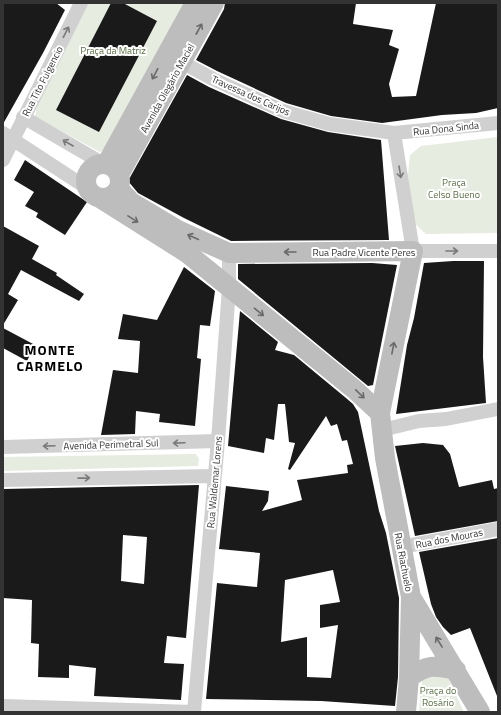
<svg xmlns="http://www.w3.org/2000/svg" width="501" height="715" viewBox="0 0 501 715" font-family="'Titillium Web',sans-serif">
<rect width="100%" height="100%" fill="#fff"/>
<path fill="#e6ecdf" d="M88,3H189L110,146L100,152L35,117L37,105Z
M498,137V233L426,234L413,222L408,174L410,155L421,146Z
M196,454L199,459L198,466L3,471V457Z
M444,670L464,712H419L422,681L425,674Z"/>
<path fill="#1a1a1a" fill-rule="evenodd" d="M3,3H56L65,10L43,53L3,124Z
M111,3H123L157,21L99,132L56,110Z
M225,3H356L353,24L393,30L389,45L399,49L389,84L392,97L416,96L436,3H498V108L476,113L442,115L382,123L331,116L286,103L217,71L196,60L224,9Z
M187,75L209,87L281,119L328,132L381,140L389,240L231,241L184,218L138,193L128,181Z
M25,160L87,202L65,235L36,217L38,213L25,206L34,192L14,180Z
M3,226L39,246L32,259L57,273L56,275L84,294L79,301L21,270L8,294L18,300L3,325Z
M453,261H484L483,357L486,403L396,414L407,345L414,318L424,263Z
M372,263L397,265L373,385L368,386L238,279V264Z
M184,267L215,291L210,326L200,325L197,358L201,359L195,426L159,422L160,414L136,411L135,434L101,435L113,370L138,373L140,341L118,339L123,314L157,320Z
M240,311L278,342L275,350L294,355L346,398L353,404L358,412L379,511L386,533L399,598L398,677L395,706L321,701L206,699L217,583L257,587L260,553L219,549L226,486L269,491L268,501L262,511L302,500L297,480L348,473L347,465L353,464L347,440L342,441L337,424L331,426L326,416L290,470L288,469L295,443L289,442L285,404H278L274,440L266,438L264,453L228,446ZM333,570L340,602L320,605V628L338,625L331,678L307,677V637L281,642L285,580Z
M3,328L35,345L27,361L3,348Z
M423,443L443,445L450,454L459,487L492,480L494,489L498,488V521L415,536L395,446Z
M199,485L186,638L167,636L164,663L184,664L181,700L94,696L96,668L69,665V678L38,677L39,644L31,643L32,600L3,598V489ZM123,535L147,537L144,584L121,581Z
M498,538V696H497L470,628L451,635L443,627L436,617L431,604L419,552Z"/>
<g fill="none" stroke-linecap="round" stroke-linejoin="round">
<path stroke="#d0d0d0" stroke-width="14" d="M174,58L213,79L283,111L329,124L394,133L498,123
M23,117L102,163
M3,133L87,188
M394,133L413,251H498
M3,160L81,3
M382,430L419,421L446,419L498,409
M3,447L218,441
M3,480L214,476
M401,547L498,529
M3,706L193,712
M194,712L218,441L229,288V253"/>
<path stroke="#bdbdbd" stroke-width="20" d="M107,163L195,3
M86 181a17 17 0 1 1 34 0a17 17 0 1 1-34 0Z
M120,173L214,3
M119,189L131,202L178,230L229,253L413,251L380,413L385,458L411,597L409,678L406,712
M100,198L187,253L354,389L380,413
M411,597L480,712
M409,678C426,664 435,665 456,670"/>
</g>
<defs><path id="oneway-shaft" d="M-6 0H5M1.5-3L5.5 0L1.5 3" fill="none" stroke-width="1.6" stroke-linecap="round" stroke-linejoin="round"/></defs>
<g stroke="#6a6a6a">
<use href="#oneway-shaft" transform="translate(199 29) rotate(-61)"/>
<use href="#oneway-shaft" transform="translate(155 74) rotate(118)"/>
<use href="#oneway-shaft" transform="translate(133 219) rotate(32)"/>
<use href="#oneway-shaft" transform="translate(193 237) rotate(-156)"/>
<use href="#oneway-shaft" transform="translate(290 252) rotate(180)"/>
<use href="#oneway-shaft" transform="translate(259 312) rotate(39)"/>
<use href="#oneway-shaft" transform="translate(393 348) rotate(-79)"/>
<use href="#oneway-shaft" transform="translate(360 394) rotate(44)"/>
<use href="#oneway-shaft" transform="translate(439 642) rotate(-122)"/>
</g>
<g stroke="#7a7a7a">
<use href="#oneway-shaft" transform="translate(66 32) rotate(-63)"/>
<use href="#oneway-shaft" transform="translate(68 143) rotate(-150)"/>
<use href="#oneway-shaft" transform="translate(400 172) rotate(81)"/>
<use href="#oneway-shaft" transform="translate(452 251)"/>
<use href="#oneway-shaft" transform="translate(179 443) rotate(178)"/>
<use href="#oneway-shaft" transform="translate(49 446) rotate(178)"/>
<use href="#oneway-shaft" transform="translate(84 478) rotate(-1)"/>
</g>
<g text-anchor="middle" stroke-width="4" stroke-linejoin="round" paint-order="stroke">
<g font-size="10" fill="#56703f" stroke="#fff">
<text x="113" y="54">Praça da Matriz</text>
<text x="454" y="186">Praça<tspan x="454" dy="12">Celso Bueno</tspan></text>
<text x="438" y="694">Praça do<tspan x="438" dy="12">Rosário</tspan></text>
</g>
<g font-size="10" fill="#333" stroke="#fff">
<text transform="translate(42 81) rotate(-63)" y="4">Rua Tito Fulgencio</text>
<text transform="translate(167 88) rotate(-61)" y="4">Avenida Olegário Maciel</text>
<text transform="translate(251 95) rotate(24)" y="4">Travessa dos Carijos</text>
<text transform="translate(446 128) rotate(-6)" y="4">Rua Dona Sinda</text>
<text x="364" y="256">Rua Padre Vicente Peres</text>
<text transform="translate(111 444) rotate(-2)" y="4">Avenida Perimetral Sul</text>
<text transform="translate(214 482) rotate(-85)" y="4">Rua Waldemar Lorens</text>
<text transform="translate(449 538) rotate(-11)" y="4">Rua dos Mouras</text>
<text transform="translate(404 562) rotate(79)" y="4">Rua Riachuelo</text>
</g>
<g font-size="14" font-weight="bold" letter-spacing="1" fill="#000" stroke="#fff">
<text x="50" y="355">MONTE<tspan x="50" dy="16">CARMELO</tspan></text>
</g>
</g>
<rect width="501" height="715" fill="none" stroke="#333333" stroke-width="8"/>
</svg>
